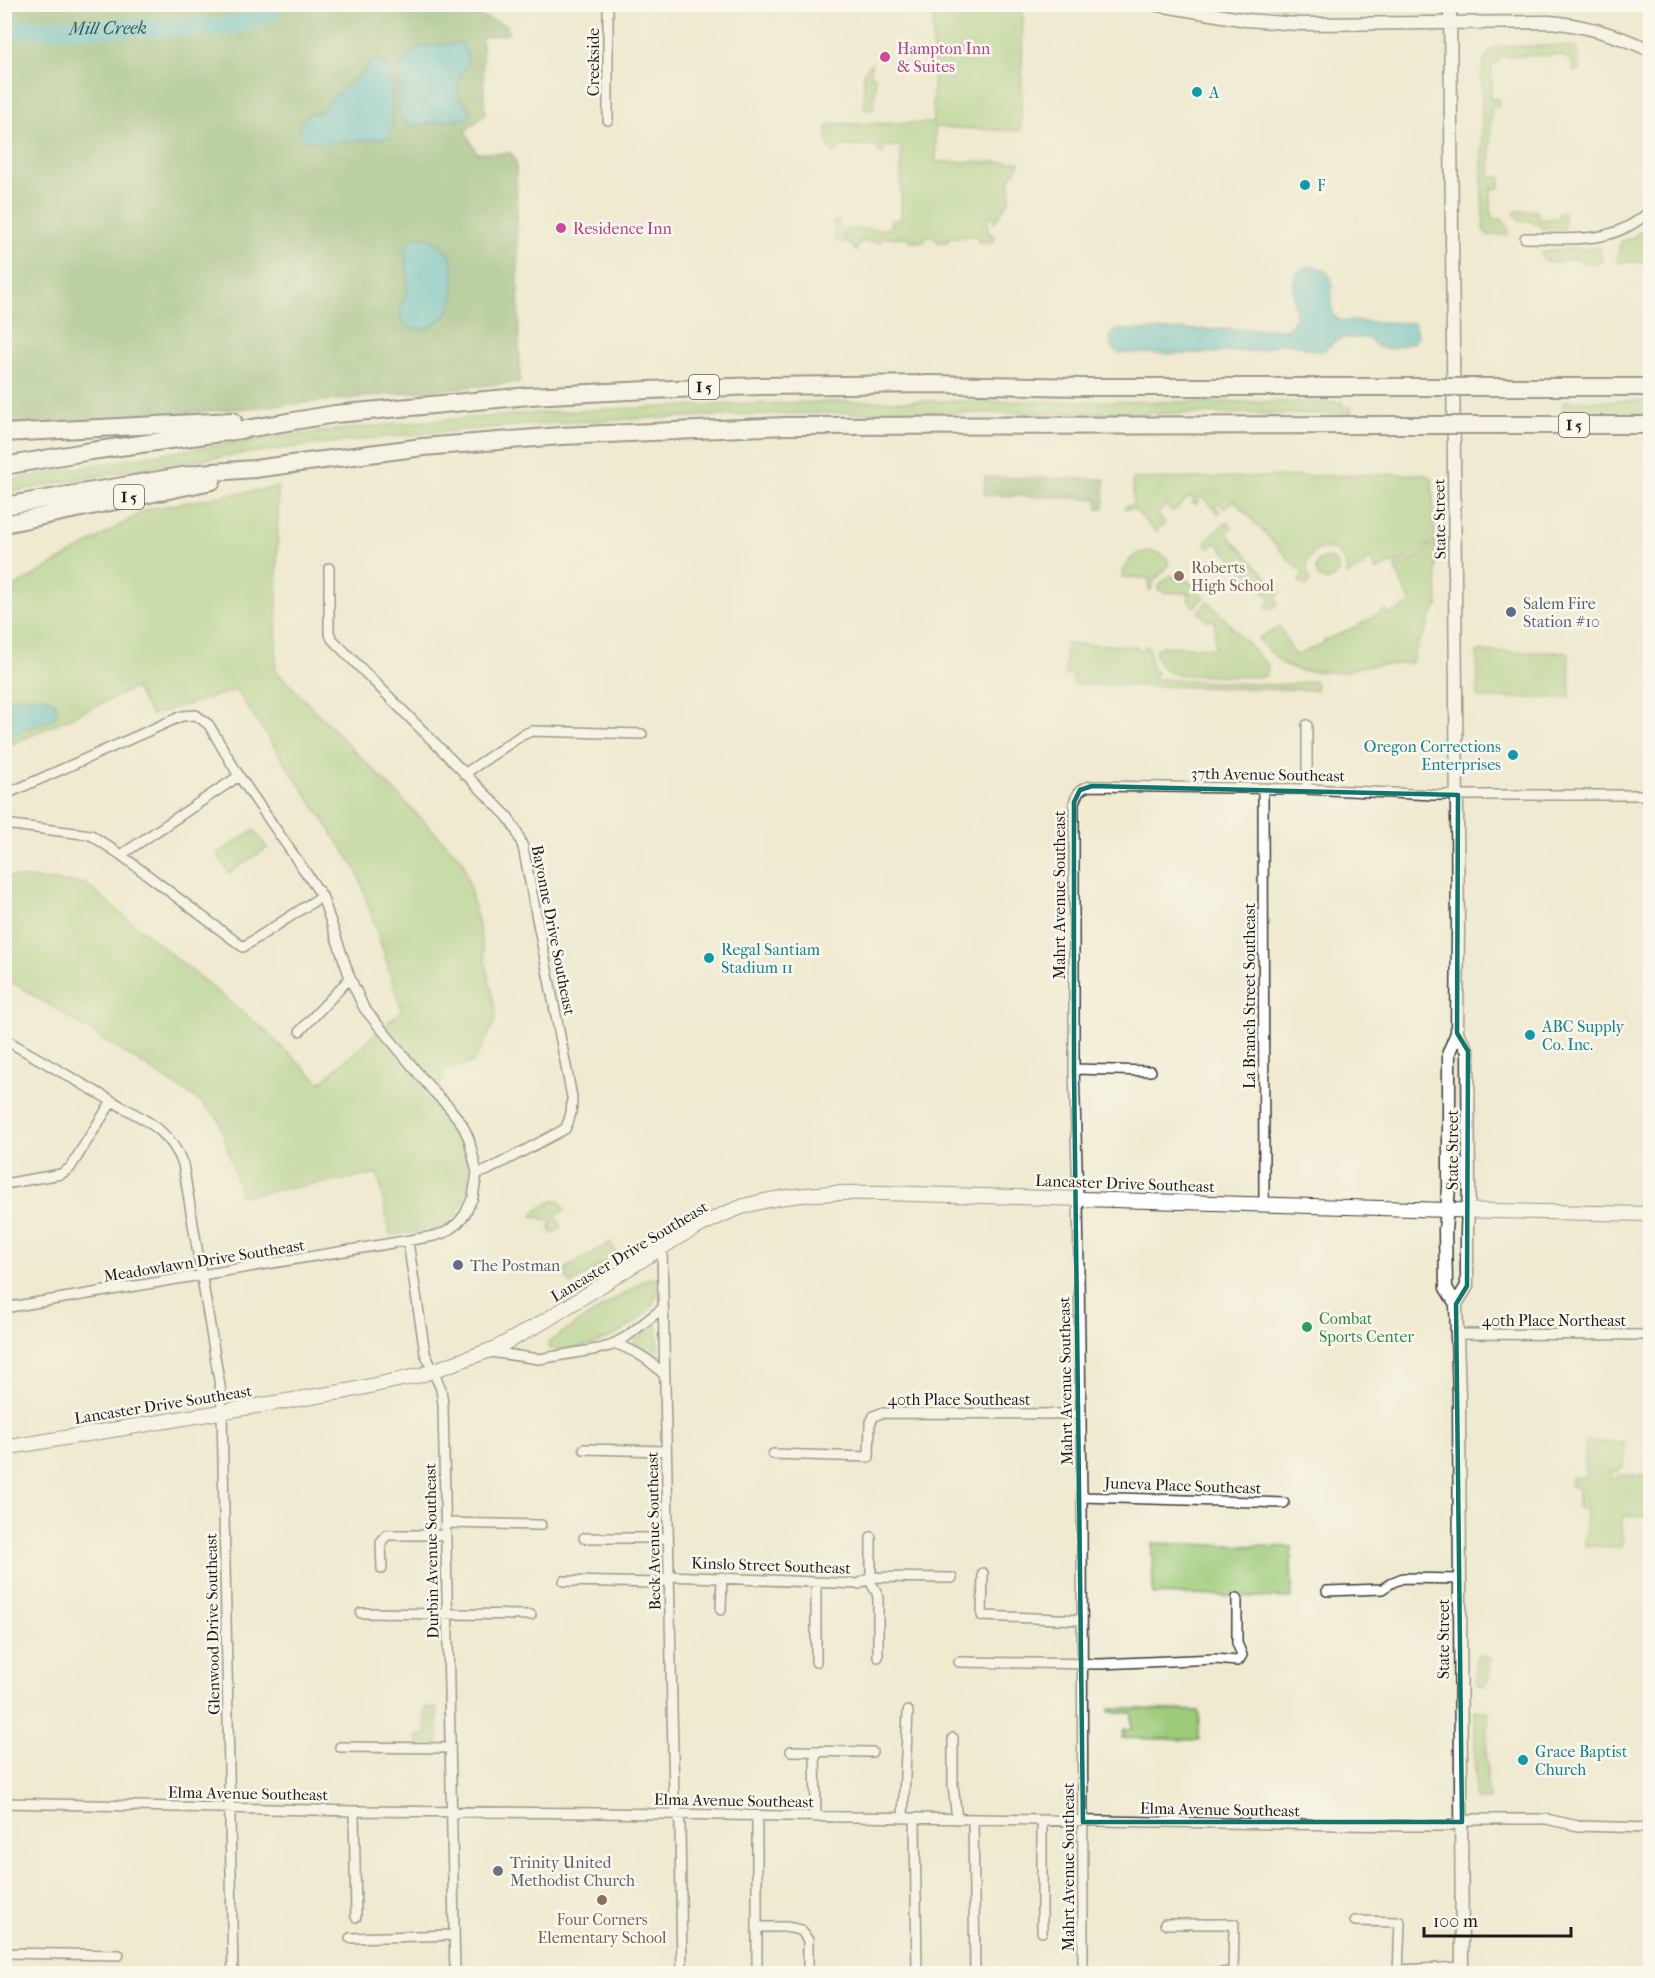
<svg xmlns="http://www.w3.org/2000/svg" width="1655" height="1978" viewBox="0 0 1655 1978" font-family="'IM FELL French Canon',serif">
<rect width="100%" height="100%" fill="#fbf7ec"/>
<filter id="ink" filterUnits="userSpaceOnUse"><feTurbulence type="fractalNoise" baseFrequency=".0167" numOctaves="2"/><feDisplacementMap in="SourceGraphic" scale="12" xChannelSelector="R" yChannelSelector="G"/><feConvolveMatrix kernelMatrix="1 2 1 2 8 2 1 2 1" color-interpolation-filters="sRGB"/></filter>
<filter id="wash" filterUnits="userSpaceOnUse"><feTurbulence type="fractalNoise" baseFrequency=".008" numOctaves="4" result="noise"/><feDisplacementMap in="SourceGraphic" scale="24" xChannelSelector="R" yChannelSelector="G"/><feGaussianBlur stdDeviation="1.35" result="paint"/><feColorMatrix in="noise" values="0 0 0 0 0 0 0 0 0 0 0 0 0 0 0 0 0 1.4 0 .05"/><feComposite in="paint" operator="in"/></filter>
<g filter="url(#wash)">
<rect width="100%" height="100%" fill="#efead0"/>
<path fill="#9bca78" stroke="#5c734a" stroke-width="1.5" d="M933,5H986L1023,13L1021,131L935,127L936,162H1020L1016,172L1010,177V199L994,223L993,216H988V233L994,234V242H978L977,236L948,237V242H937V237H924V242H909L908,237L884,238V229H889L891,220H901V146H884L883,153L881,154L879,153L878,146H839L838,152L834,154L831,152L830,147L828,145L827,128L832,124L933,123Z
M1499,46H1569L1578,50L1580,70L1574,72L1571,60L1560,55L1499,56L1498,63H1492L1491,99H1499V107L1491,108L1490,177H1500V188L1491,189V219H1502L1509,229L1507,235H1488L1484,231L1482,198V75C1483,62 1486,50 1499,46Z
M871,63V76H875V96H873V109L868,110L864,106V73Z
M1517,211H1537L1539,219H1558L1559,212L1562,211L1564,214V229H1545L1530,221H1520L1514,213Z
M833,221L839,222V229H881V242H858L857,251H855L850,244L846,243V237L849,235L841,236L844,237V243L835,241Z
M1650,224V262H1617L1621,242L1635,236Z
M1600,248L1602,261L1600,263C1595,263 1590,264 1585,263C1580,262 1577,258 1572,259C1561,261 1554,265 1543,260L1541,253L1550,250Z
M889,401L1342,402V407H1351V414C1233,414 1116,413 998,413C925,413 853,412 781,414C524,419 257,443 5,493V481C145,454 288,433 431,421C584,408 736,403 889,401Z
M1563,401H1650V414H1595L1594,412H1563Z
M1423,474L1432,478L1435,541L1423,546L1413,555L1394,565L1392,563L1376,571L1370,560L1364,562L1365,565L1347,575C1347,540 1308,541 1307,568C1307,572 1309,577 1310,582L1306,586L1299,581L1304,575L1234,500L1224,509L1219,503L1215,506L1220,512L1219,514L1201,496L1197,500L1198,502L1195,505L1192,502L1194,500L1190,496L1173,512L1166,505L1157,514L1165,523L1156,532L1134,509H1125V506L1133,505V479Z
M278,487L276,671L463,861L476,913L496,1014L493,1025L474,1062L445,1070L435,1101C443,1115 459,1134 464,1149C473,1176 469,1218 436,1228C422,1232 405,1233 390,1235L378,1174L241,1196L219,1119L193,1096L16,984L5,979V876L85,884L263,1029L320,1083L402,1010L357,870L236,690L151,715L135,688L5,747L4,593L148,509Z
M1225,523H1229L1232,527L1226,533L1280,591L1276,600L1278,605L1270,609L1266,608L1271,600L1216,542L1210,548L1206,545V540Z
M1435,544L1438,607C1430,613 1430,621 1426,629C1420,641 1414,649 1412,663L1364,666L1343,672L1300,671L1282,663L1259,640L1258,638L1280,627L1295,656L1324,643V641L1359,625L1386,610L1389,615L1411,604L1395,568L1415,558L1427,547Z
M1147,551C1156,552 1166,554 1169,563C1165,575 1154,574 1151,590H1149V578L1122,577C1125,563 1133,554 1147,551Z
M1316 569a11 11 0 1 1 22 0a11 11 0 1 1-22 0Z
M1170,576L1185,578L1204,597L1194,607L1189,602V593L1163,592L1162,590H1158L1161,583Z
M1208,601L1267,665L1268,670L1265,676L1258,677L1180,675C1163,673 1156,665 1156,648H1161V646L1215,648V621L1206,620L1198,611Z
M1066,644L1137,646V649L1144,650L1145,646H1147L1149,648L1151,666L1157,674H1154V679L1279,685L1314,681L1317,686L1315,690L1073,684V675H1065Z
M1477,652H1566L1569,654L1570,698H1478Z
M254,830L267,848L229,873L217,854Z
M555,1200L560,1201L565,1210L556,1216L562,1228L553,1234L550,1229L551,1221L532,1216L537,1210Z
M611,1242L616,1255L571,1285L565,1274V1269Z
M654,1278C676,1317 578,1359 549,1348L548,1342L647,1279Z
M657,1324L659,1363L650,1354L632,1343Z
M1585,1442H1624V1466L1619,1470L1610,1473V1478L1621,1475L1650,1476V1517L1622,1516V1547L1585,1546L1586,1509H1578V1487L1570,1486L1571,1477H1585Z
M1152,1543L1291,1547L1292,1598L1153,1594Z
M1478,1655L1487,1656L1490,1659L1489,1678L1484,1686L1478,1685L1476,1681V1657Z
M425,1708H437L438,1743H419L416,1740V1735H426Z
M1110,1708L1199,1711V1740L1122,1738L1124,1729H1132V1713L1109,1712Z
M1475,1710L1488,1712L1486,1758L1488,1767L1487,1780L1489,1800H1475Z"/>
<path fill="#7cae68" stroke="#4c6542" stroke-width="1.5" d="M4,5H412L421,14L431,13L452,7L507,25L508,34L482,37L485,115L465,131L477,153H511L516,161L520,382C348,399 177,417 5,424Z
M1261,5L1422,4V5C1408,10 1390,8 1375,8C1337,8 1299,8 1261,5Z
M985,477L1105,479L1104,507L1102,509H1098L1097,499L984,495Z"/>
<path fill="#4cbac5" stroke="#346b70" stroke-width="1.5" d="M461,43C476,66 462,65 458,84C458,88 459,94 460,99L471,111L468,118L413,126L404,122L399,112V66L416,47Z
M373,60C379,61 386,65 389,70C393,78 393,127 391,136L389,138L317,144L304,139L299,129L302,120L310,113H318L323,109L340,91L364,73Z
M422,237C430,240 441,244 447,251C457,261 455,299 449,311C444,318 434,324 427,329H412L402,321L401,305C412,289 407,265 404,247L414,238Z
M1311,266C1347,269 1322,302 1336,318L1342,321L1414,323L1418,337L1414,342L1390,349L1380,348L1367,338H1344L1335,341L1323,351C1308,352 1299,343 1285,343C1271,344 1262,354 1247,351L1183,354L1119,353C1110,350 1110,344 1110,335L1116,330L1285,329C1311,318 1274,273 1311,266Z
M19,697H44L55,702L58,712L54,719L5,738V699Z"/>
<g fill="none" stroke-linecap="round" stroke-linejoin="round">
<path stroke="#4cbac5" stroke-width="18" id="s1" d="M4,29L226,27C245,23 264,18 278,4"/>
</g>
</g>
<g filter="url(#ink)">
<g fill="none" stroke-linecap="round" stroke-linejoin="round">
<defs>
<path id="minor" d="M608,4V120
M1525,238C1573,238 1611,246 1650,211
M329,568V632L332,639L508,817L517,832L523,847L572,1097C572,1109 571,1118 565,1129L486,1171L477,1173
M464,774L522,735L532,731L642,734
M1263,788L1264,1204
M1307,789V725
M4,795L182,716L196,715L209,725L239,776L322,896L350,978L364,1008L433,1091L448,1106L462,1124L469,1139L477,1173L473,1197L465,1214L458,1223L446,1232L434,1236L4,1308
M4,824L91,835L121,855L243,947L322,896
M121,855L239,776
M300,1031L350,978
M4,1039L112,1101L70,1168L61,1174L10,1183L4,1182
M1074,1069L1151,1071
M112,1101C144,1120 169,1128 183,1164L221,1392L222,1411L233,1974
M408,1242L425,1353L441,1389L443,1404L455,1974
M662,1248L674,1799L680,1824L682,1974
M1457,1334L1650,1335
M614,1343C635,1351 650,1359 665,1376
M490,1352L539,1359L598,1349L610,1346L626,1337L663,1308
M584,1449L666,1451
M773,1454L869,1457L870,1424L874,1416L881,1413L1080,1414
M1082,1497L1284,1503
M446,1523L541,1525
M871,1537V1583L877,1593L878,1599V1657
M584,1538H668
M382,1569L381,1542L387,1535H446
M983,1573L982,1616L1081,1620
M564,1581L660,1583L669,1576L859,1584L871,1577L952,1578
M816,1583V1662
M1327,1591L1382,1589L1393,1582L1403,1578L1459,1579
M721,1610L722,1577
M361,1613L531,1615
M959,1662L1100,1664L1215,1659L1237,1661L1239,1660L1242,1655L1237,1643V1598
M953,1738V1785L957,1819
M340,1747L450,1748
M791,1751L872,1752
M815,1751L816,1817
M4,1803L354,1811L599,1813L1405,1826H1448L1475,1819H1546L1578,1826L1650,1828
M354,1811L356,1917
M757,1816V1974
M903,1818L908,1711
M915,1819L917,1974
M973,1820L975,1974
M1355,1921L1400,1922L1398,1974
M1165,1924H1234L1233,1974
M757,1927H786L801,1930L808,1940V1974
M1042,1932V1821
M350,1938L454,1935
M4,1953L119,1955
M1394,1973L1398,1970L1462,1967
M1083,1974L1082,1497L1078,1198L1074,1069V802C1078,792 1081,787 1092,786L1307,789L1434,795H1650
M1208,1974L1233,1972"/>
<path id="secondary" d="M1153,4L1246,20L1298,24L1549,22C1586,25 1617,35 1650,50
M1450,4L1458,929L1457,1033L1449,1052V1188L1445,1230L1446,1288L1456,1304L1459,1397L1462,1974
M1456,1304L1467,1286V1230L1469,1189L1468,1051L1457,1033"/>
<path id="primary" d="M4,1448L347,1391L421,1375L496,1348L543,1322L680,1236C702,1225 724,1212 748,1205C791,1193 837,1192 881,1193L1447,1210L1650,1214"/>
<path id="motorway" d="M1498,387H1650
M1498,425H1650
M4,433L233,421
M4,466L91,451L234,431L335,414L529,396L648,390L760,386L930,384L1083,387H1408
M4,506L200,473L254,469L423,447L561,436L786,426L1408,425
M4,524L212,481"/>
</defs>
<use href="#minor" stroke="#3c3b37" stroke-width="12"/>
<use href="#secondary" stroke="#3c3b37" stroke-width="15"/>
<use href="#primary" stroke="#3c3b37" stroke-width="16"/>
<use href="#motorway" stroke="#3c3b37" stroke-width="20"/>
<use href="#minor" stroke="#fff" stroke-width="9"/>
<use href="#secondary" stroke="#fff" stroke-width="12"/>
<use href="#primary" stroke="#fff" stroke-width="14"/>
<use href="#motorway" stroke="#fff" stroke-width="16"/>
<defs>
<path id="motorway-bridge" d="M1408,387H1498
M1408,425H1498"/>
</defs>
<use href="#motorway-bridge" stroke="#3c3b37" stroke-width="20" stroke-linecap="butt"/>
<use href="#motorway-bridge" stroke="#fff" stroke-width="16"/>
</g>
</g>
<path d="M0 0H1655V1978H0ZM1092,786L1458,795L1457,1033L1468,1051L1467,1286L1456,1304L1462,1822H1083L1074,1069V802L1080,790Z" fill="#efead0" fill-opacity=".55" fill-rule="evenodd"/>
<path fill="none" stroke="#0f766e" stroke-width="4.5" stroke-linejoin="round" d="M1092,786L1458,795L1457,1033L1468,1051L1467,1286L1456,1304L1462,1822H1083L1074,1069V802L1080,790Z"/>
<g fill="#d1479c" stroke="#fbf7ec" stroke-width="2">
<circle cx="885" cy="57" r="6"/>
<circle cx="561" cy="228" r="6"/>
</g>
<g fill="#0f9aa8" stroke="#fbf7ec" stroke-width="2">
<circle cx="1197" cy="92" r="6"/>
<circle cx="1305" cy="185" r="6"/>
<circle cx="1513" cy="755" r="6"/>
<circle cx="709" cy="958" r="6"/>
<circle cx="1530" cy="1035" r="6"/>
<circle cx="1523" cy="1760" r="6"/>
</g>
<g fill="#8d6e63" stroke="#fbf7ec" stroke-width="2">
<circle cx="1179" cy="576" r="6"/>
<circle cx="602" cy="1900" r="6"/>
</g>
<g fill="#5c6f8a" stroke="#fbf7ec" stroke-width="2">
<circle cx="1511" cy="612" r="6"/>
<circle cx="458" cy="1265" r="6"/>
</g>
<circle fill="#2e9e5b" stroke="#fbf7ec" stroke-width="2" cx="1307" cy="1327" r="6"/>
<circle fill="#6b7280" stroke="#fbf7ec" stroke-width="2" cx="498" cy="1871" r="6"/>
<g text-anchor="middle" stroke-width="5" stroke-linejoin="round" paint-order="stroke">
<g fill="#fbf7ec" stroke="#5f5e5a" stroke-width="1.5">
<rect x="689" y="375" width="30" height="24" rx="4.5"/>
<rect x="1559" y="413" width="30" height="24" rx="4.5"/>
<rect x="114" y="485" width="30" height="24" rx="4.5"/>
</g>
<g font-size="15" font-weight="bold" fill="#1c1c1c">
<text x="704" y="392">I 5</text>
<text x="1574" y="430">I 5</text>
<text x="129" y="502">I 5</text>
</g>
<g font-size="16" fill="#b23c85" stroke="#fbf7ec" text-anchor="start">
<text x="897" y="54">Hampton Inn<tspan x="897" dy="18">&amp; Suites</tspan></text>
<text x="573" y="234">Residence Inn</text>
</g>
<g font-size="16" fill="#1c1c1c" stroke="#fbf7ec">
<text transform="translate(593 62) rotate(-90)" y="6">Creekside</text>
<text transform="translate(1439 519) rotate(-91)" y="6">State Street</text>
<text transform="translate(1268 774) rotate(1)" y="6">37th Avenue Southeast</text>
<text transform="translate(1059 895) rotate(-90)" y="6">Mahrt Avenue Southeast</text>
<text transform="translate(554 930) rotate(79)" y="6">Bayonne Drive Southeast</text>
<text transform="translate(1249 996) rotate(-90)" y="6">La Branch Street Southeast</text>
<text transform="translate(1452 1150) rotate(-90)" y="6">State Street</text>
<text transform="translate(1125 1183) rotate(2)" y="6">Lancaster Drive Southeast</text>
<text transform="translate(629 1251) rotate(-31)" y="6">Lancaster Drive Southeast</text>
<text transform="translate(204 1260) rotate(-9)" y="6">Meadowlawn Drive Southeast</text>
<text x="1554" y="1326">40th Place Northeast</text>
<text transform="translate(1065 1381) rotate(-91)" y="6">Mahrt Avenue Southeast</text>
<text x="959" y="1405">40th Place Southeast</text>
<text transform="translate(163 1404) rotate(-9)" y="6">Lancaster Drive Southeast</text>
<text transform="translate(1183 1485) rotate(2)" y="6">Juneva Place Southeast</text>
<text transform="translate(653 1531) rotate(-91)" y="6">Beck Avenue Southeast</text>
<text transform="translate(431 1551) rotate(-91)" y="6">Durbin Avenue Southeast</text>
<text transform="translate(771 1565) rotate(2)" y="6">Kinslo Street Southeast</text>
<text transform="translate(212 1624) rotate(-91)" y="6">Glenwood Drive Southeast</text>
<text transform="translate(1443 1639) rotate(-90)" y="6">State Street</text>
<text transform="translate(248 1793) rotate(1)" y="6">Elma Avenue Southeast</text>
<text transform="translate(734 1800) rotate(1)" y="6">Elma Avenue Southeast</text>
<text transform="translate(1220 1809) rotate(1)" y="6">Elma Avenue Southeast</text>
<text transform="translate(1068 1867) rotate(-90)" y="6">Mahrt Avenue Southeast</text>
</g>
<g font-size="16" fill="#0d838f" stroke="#fbf7ec" text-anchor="start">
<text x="1209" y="98">A</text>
<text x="1317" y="191">F</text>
<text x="1501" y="752" text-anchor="end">Oregon Corrections<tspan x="1501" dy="18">Enterprises</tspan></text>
<text x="721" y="955">Regal Santiam<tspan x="721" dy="18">Stadium 11</tspan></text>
<text x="1542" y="1032">ABC Supply<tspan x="1542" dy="18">Co. Inc.</tspan></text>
<text x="1535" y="1757">Grace Baptist<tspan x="1535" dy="18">Church</tspan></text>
</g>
<g font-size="16" fill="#785e54" stroke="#fbf7ec" text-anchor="start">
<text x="1191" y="573">Roberts<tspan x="1191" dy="18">High School</tspan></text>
<text x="602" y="1925" text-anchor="middle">Four Corners<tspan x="602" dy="18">Elementary School</tspan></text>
</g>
<g font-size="16" fill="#4e5e75" stroke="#fbf7ec" text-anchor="start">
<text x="1523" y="609">Salem Fire<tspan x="1523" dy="18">Station #10</tspan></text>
<text x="470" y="1271">The Postman</text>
</g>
<g font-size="16" fill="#27864d" stroke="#fbf7ec" text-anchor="start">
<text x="1319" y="1324">Combat<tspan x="1319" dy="18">Sports Center</tspan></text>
</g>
<g font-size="16" fill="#5b616d" stroke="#fbf7ec" text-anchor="start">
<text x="510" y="1868">Trinity United<tspan x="510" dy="18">Methodist Church</tspan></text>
</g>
<g font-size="18" font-style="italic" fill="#2f5b60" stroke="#fbf7ec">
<text dy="6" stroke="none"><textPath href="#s1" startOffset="104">Mill Creek</textPath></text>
</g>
</g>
<rect width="1655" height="1978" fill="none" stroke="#fbf7ec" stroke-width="24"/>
<path d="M1424 1927v9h147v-9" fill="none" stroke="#1c1c1c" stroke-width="3"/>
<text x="1433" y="1927" font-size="18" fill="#1c1c1c" stroke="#fbf7ec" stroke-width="4.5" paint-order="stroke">100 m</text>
</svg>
